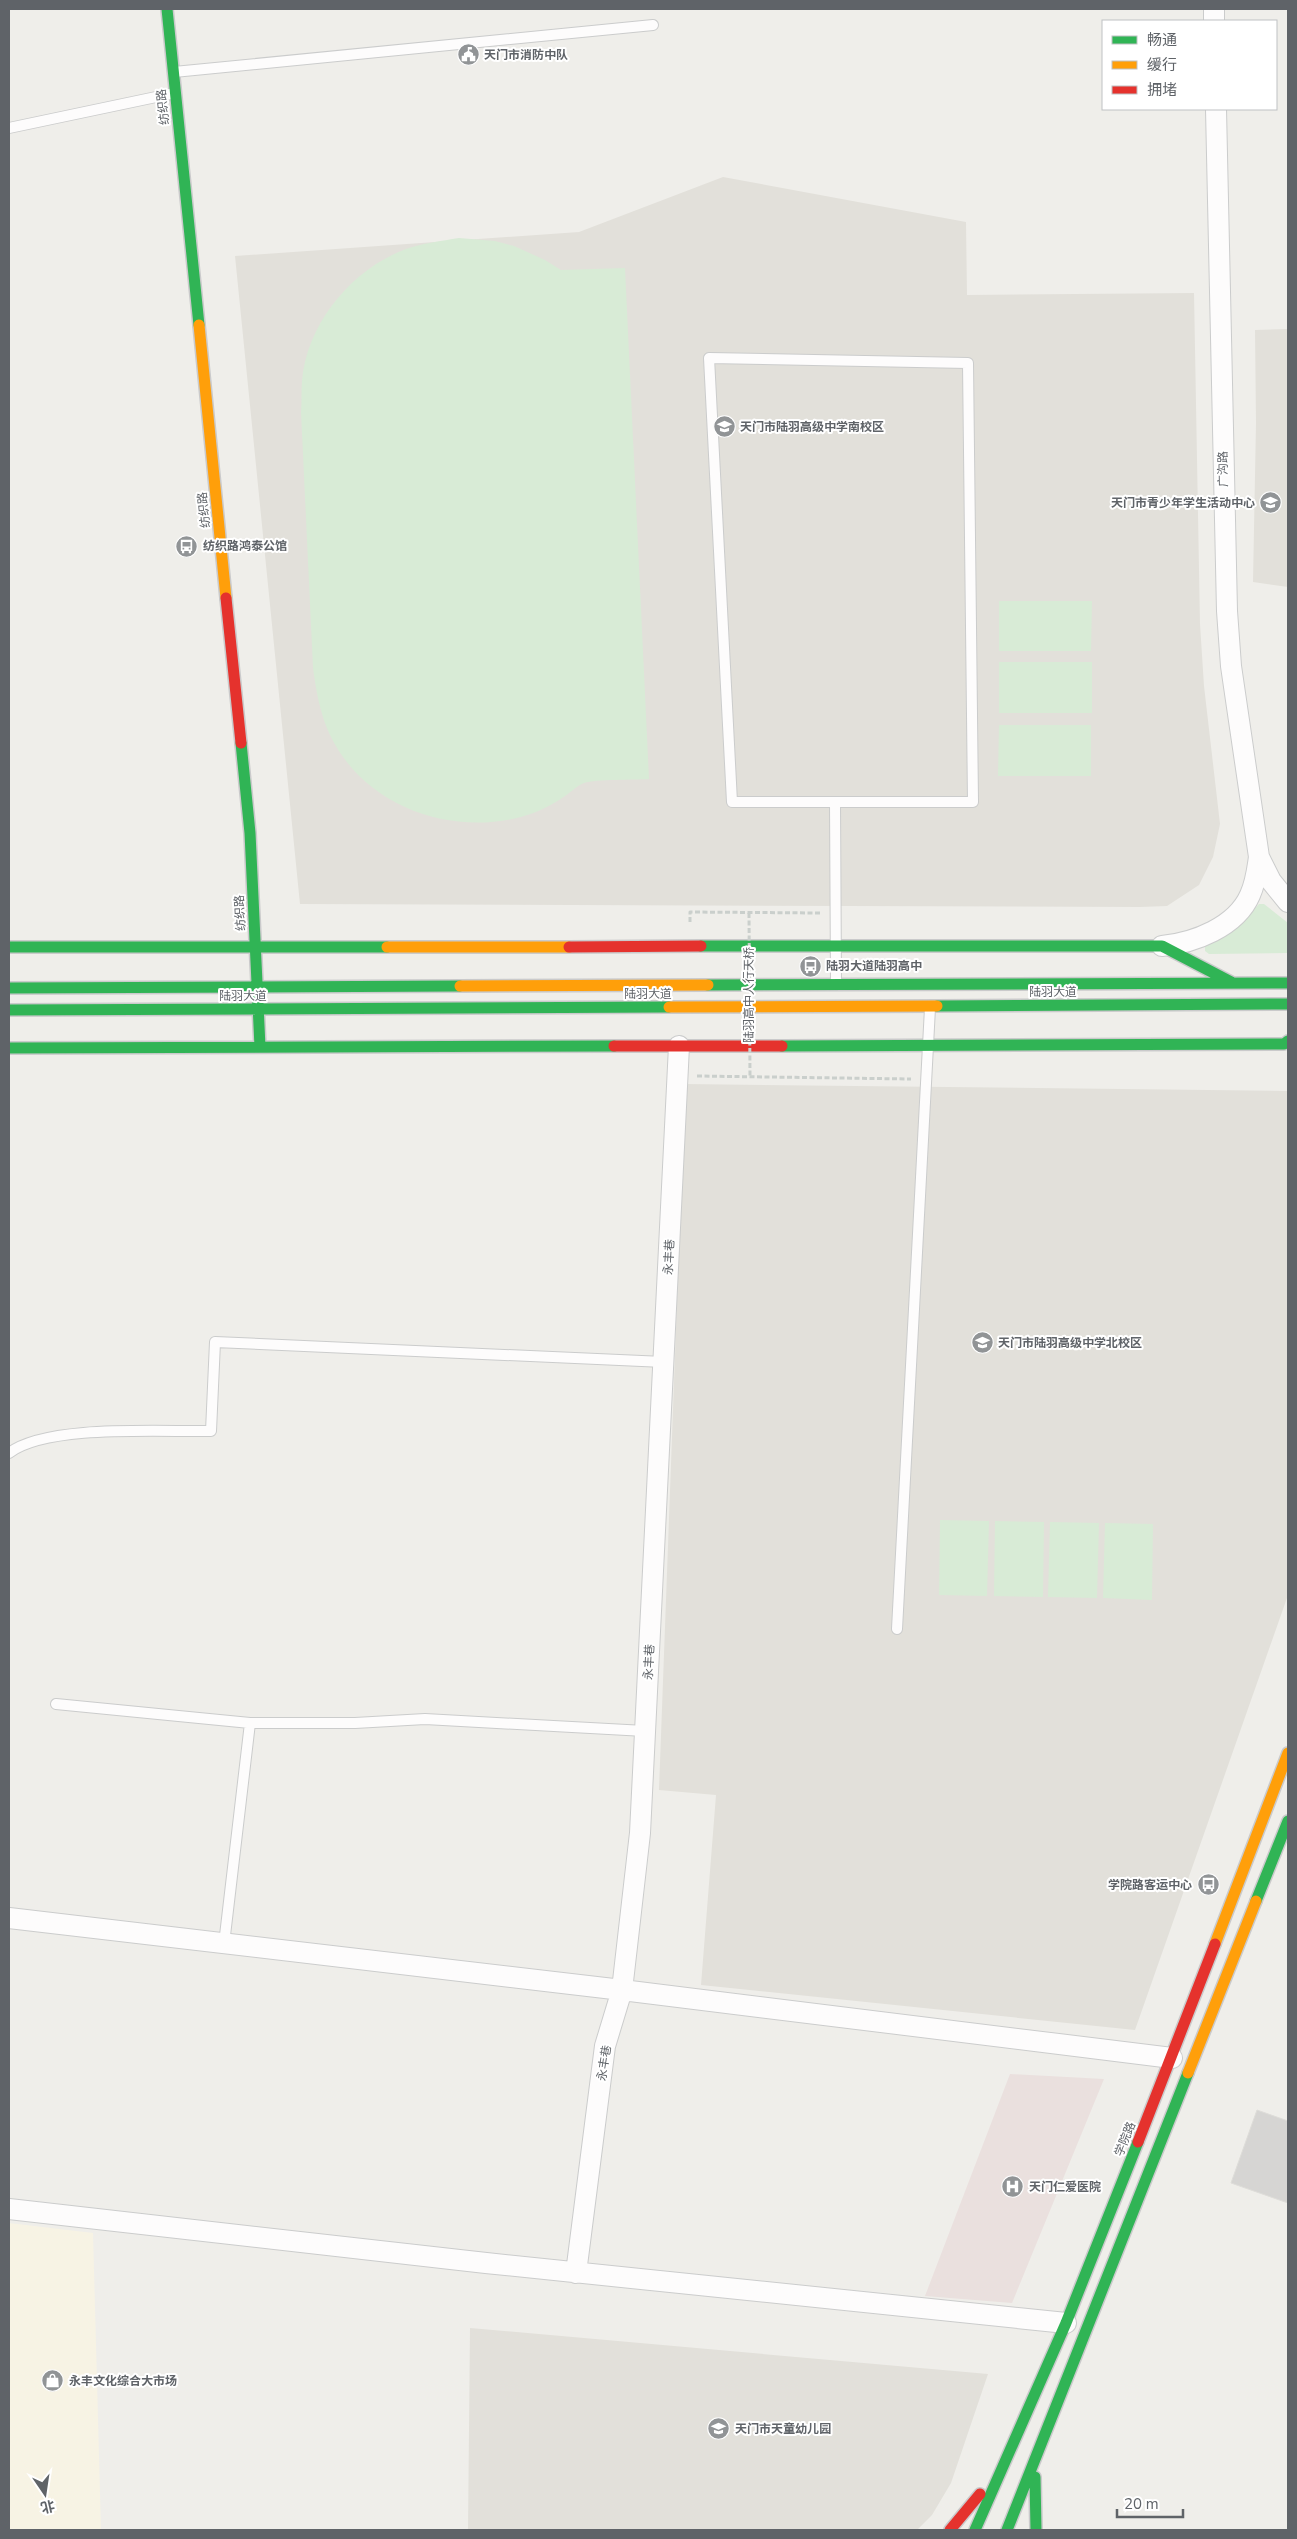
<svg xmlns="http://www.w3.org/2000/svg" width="1297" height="2539" viewBox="0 0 1297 2539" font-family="'Nunito Sans','Noto Sans SC',sans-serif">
<rect width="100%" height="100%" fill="#efeeea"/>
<path fill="#f7f3e4" d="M9,2223L93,2233L101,2530H9Z"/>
<path fill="#e2e0da" d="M723,177L966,222L967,295L1194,293L1200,624L1204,686L1220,824L1213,857L1199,885L1167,906L1140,907L300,904L235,256L579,232Z
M1288,329V587L1253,582L1256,423L1255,330Z
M685,1084L1288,1091V1595L1135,2030L701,1985L716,1795L659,1790Z
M470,2328L988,2374L951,2483L932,2515L917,2530H468Z"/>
<path fill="#eae0de" d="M1010,2074L1104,2079L1012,2303L925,2296Z"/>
<path fill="#d8ebd6" d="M459,238L495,241L514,246L545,260L561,270L625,268L649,779C634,780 596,779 584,783C578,785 571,792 565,796C551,806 534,814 517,818C445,835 363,804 330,735C320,714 316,690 313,668L301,412C302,402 301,391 302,381C307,323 352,269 406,249C423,243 441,241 459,238Z
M999,601H1092L1091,651H999Z
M999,662H1092V713H999Z
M999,725H1091V776H998Z
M1259,904H1264L1288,923V953L1209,954L1205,951V947L1239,926Z
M940,1520L989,1521L987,1596L939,1595Z
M995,1521L1044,1522L1043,1597L994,1596Z
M1050,1522L1099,1523L1097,1598L1048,1597Z
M1105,1523L1153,1524L1152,1600L1103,1598Z"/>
<path fill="#d6d5d3" stroke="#deddd9" d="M1257,2110L1288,2121V2203L1231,2183Z"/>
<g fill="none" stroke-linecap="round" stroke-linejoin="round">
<defs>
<path id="lane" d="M174,72L653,25
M9,128L175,93
M709,358L968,363L973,802H732Z
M835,802L836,984
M9,1453C47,1424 161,1432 211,1431L215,1342L664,1362
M897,1629L930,1008
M56,1704L250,1723H355L425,1719L645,1731
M224,1944L250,1723"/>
<path id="street" d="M1214,9V21
M1259,857L1271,881L1288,902
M1162,946C1194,943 1236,927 1250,895C1256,882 1257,870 1259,857L1231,666L1227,611L1216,109
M9,1918L622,1990L1172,2058
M9,2209L486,2263L1066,2323
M576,2273L605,2046L622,1990L640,1833L679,1046"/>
<path id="fast" d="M167,9L199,325
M241,743L250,833L260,1047
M701,946H1162L1231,982
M9,947H387
M708,985L1288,983
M9,988L460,986
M937,1006L1288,1004
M9,1010L669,1007
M782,1046L1284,1044L1288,1041
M9,1048L614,1046
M1256,1901L1288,1821
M1035,2477L1036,2530
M975,2530L1066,2323L1138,2142
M1007,2530L1188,2073"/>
<path id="slow" d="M199,325L226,598
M387,947H569
M460,986L708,985
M669,1007L937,1006
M1215,1944L1288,1753
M1188,2073L1256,1901"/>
<path id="jam" d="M226,598L241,743
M569,947L701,946
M614,1046H782
M1138,2142L1215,1944
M950,2530L980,2494"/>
</defs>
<use href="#lane" stroke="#cbcccc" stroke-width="12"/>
<use href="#street" stroke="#cbcccc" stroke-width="22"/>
<use href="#fast" stroke="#cacacb" stroke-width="14"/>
<use href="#slow" stroke="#cacacb" stroke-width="14"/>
<use href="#jam" stroke="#cacacb" stroke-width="14"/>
<path stroke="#cacfcc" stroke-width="3" stroke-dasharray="5 2.5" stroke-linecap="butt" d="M690,922V912L821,913
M697,1076L911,1079"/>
<use href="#lane" stroke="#fdfcfc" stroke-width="10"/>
<use href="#street" stroke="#fdfcfc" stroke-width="20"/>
<use href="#fast" stroke="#30b455" stroke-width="11"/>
<use href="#slow" stroke="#ff9f0a" stroke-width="11"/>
<use href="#jam" stroke="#e5322d" stroke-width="11"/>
<path stroke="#cacfcc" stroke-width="3" stroke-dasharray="5 2.5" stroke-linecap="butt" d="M749,913L750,1077"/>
</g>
<defs>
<symbol id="civic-disc" viewBox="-11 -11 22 22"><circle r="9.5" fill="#919496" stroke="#fff"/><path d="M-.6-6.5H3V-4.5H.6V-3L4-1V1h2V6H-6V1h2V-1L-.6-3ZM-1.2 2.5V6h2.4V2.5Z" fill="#fff"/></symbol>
<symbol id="school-disc" viewBox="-11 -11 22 22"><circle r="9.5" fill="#919496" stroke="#fff"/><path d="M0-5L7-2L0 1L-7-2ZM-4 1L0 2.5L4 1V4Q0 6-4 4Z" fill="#fff"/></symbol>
<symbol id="bus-disc" viewBox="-11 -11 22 22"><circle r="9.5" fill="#919496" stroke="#fff"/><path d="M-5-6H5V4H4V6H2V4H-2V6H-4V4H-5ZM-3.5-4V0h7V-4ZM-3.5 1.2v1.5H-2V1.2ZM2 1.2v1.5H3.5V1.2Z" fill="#fff"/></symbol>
<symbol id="hospital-disc" viewBox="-11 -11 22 22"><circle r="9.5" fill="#919496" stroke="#fff"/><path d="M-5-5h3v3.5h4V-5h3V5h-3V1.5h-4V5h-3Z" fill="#fff"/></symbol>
<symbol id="shop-disc" viewBox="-11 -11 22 22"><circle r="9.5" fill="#919496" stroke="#fff"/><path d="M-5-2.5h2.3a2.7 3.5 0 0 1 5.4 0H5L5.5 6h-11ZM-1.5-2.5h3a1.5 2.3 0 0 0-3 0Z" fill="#fff"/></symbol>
</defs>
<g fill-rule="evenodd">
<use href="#civic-disc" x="456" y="42" width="25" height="25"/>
<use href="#school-disc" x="712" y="414" width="25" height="25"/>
<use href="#school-disc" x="1258" y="490" width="25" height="25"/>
<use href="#bus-disc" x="174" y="534" width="25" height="25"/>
<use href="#bus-disc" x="798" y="954" width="25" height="25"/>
<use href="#school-disc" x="970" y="1330" width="25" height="25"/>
<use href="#bus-disc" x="1196" y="1872" width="25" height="25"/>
<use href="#hospital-disc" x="1000" y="2174" width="25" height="25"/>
<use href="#shop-disc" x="40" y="2368" width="25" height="25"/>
<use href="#school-disc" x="706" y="2416" width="25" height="25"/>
</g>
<g text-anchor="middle" stroke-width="4" stroke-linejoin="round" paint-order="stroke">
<g font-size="12" font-weight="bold" fill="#5f6368" stroke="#fff" text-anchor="start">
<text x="484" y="59">天门市消防中队</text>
<text x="740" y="431">天门市陆羽高级中学南校区</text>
<text x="1255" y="507" text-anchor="end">天门市青少年学生活动中心</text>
<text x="203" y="550">纺织路鸿泰公馆</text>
<text x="826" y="970">陆羽大道陆羽高中</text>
<text x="998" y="1347">天门市陆羽高级中学北校区</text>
<text x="1192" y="1889" text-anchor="end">学院路客运中心</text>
<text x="1029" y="2191">天门仁爱医院</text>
<text x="69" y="2385">永丰文化综合大市场</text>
<text x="735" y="2433">天门市天童幼儿园</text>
</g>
<g font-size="12" fill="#5f6368" stroke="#fff">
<text transform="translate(163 107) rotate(-96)" y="4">纺织路</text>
<text transform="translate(1223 469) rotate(-91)" y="4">广沟路</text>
<text transform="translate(204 510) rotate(-96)" y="4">纺织路</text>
<text transform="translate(240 913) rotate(-93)" y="4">纺织路</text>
<text x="1053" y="996">陆羽大道</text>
<text x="648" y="998">陆羽大道</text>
<text transform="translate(749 995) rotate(-90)" y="4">陆羽高中人行天桥</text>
<text x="243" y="1000">陆羽大道</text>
<text transform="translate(669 1257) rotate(-87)" y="4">永丰巷</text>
<text transform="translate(649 1662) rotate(-87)" y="4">永丰巷</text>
<text transform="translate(604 2063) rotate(-81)" y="4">永丰巷</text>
<text transform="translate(1125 2139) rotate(-68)" y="4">学院路</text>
</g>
</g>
<rect width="1297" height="2539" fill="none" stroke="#5f6368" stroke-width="20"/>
<rect x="1102" y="20" width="175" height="90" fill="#ffffff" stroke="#bfc1c3"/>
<rect x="1112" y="36" width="25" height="8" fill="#30b455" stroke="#bfc1c3"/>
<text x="1147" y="45" font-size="15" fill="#5f6368">畅通</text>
<rect x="1112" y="61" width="25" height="8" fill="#ff9f0a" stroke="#bfc1c3"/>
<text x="1147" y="70" font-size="15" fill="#5f6368">缓行</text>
<rect x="1112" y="86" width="25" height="8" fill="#e5322d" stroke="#bfc1c3"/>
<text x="1147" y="95" font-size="15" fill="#5f6368">拥堵</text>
<g transform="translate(45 2494) rotate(167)" stroke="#ffffff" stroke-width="4" paint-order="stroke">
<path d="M0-4L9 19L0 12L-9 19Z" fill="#5f6368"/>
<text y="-8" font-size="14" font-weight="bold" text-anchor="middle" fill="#5f6368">北</text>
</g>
<path d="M1117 2509v8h66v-8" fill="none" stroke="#5f6368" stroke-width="2.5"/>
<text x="1124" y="2509" font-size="15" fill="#5f6368" stroke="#ffffff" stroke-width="4" paint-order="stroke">20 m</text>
</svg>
